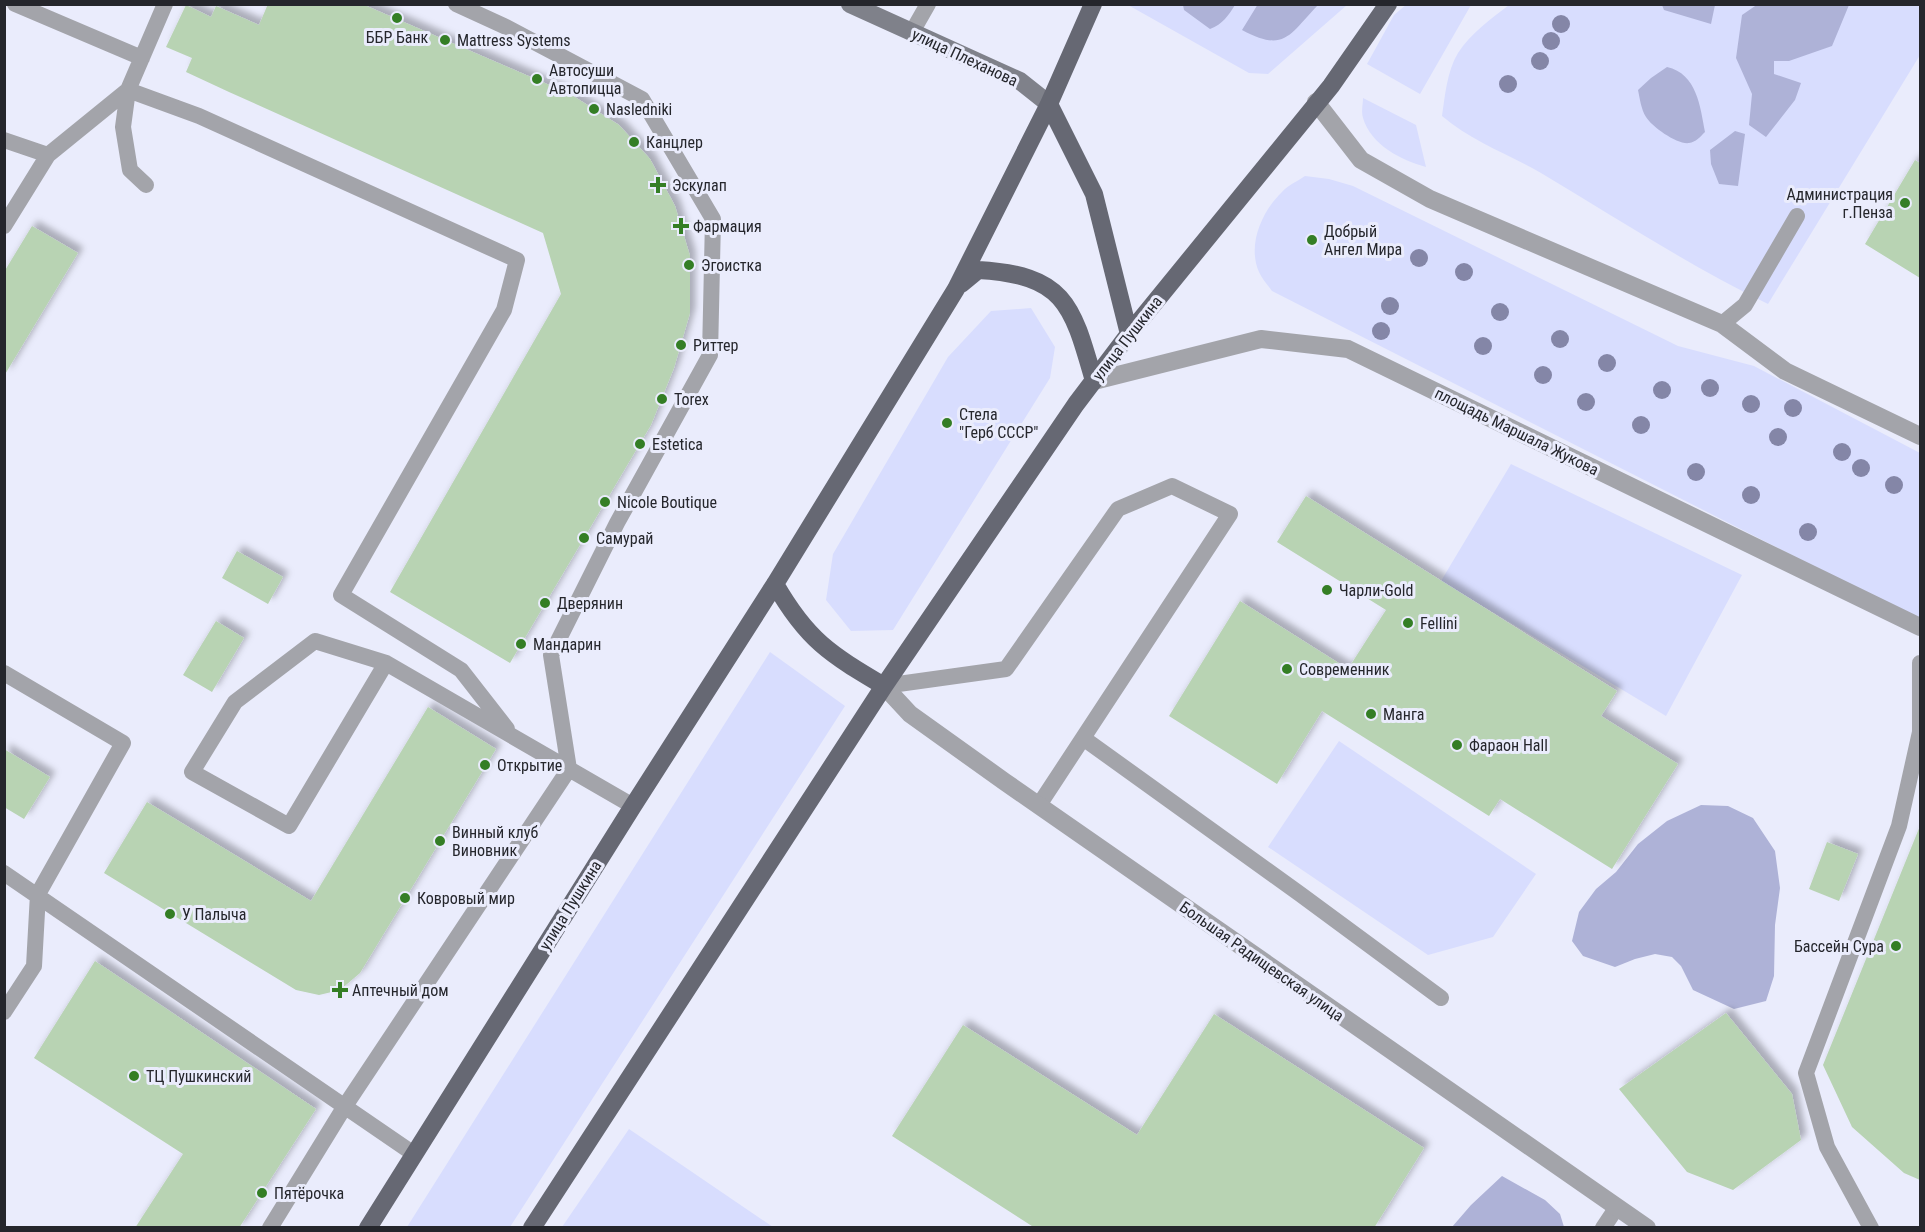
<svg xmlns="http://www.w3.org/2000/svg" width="1925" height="1232" viewBox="0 0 1925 1232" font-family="'Roboto Condensed',sans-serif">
<defs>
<filter id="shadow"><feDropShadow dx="5.5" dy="-5.5" stdDeviation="3" flood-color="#0004"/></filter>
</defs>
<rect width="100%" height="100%" fill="#eaecfc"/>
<path fill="#d8ddfe" d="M1407,4L1471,5L1420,94L1367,64L1394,15Z
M1128,5H1347L1268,74L1249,73Z
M1509,5H1920V55L1768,304C1690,266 1616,218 1541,173C1508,154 1471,141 1442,116C1445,96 1447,71 1458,53C1471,33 1491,19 1509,5Z
M1363,98L1416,125L1426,167C1401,160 1371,145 1363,118C1361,112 1363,104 1363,98Z
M1305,176L1329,179L1353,186L1678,346L1754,366L1920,453V620L1272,291C1268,285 1262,279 1259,272C1247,245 1262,211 1282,192C1288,185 1298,181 1305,176Z
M1031,308L1055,347L1050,378L893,630L851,631L826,600L833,554L948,357L991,311Z
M1511,464L1742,575L1666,716L1441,581Z
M770,652L845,706L510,1227H407Z
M1339,741L1536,874L1493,937L1428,955L1268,847Z
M629,1129L773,1227H562Z"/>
<path fill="#aeb2d7" d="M1258,4H1318V5C1289,35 1285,53 1242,30Z
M1758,4L1849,5L1832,46L1789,61H1774V74L1801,83L1795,100L1766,137L1749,125L1752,94L1736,58L1742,15Z
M1183,5V4L1235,5C1228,16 1223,24 1210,29L1184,10Z
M1662,5V4L1715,5L1711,24L1664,10Z
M1667,67C1697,74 1700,106 1705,132C1700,137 1696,142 1689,143C1678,145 1652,127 1646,117C1641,109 1640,99 1638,90L1651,78Z
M1735,131L1745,134L1738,186L1719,184L1711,164L1710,150Z
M1701,805L1728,806L1753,818L1775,851L1780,888L1775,925L1774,976L1766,1001L1734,1009L1693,990L1681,966L1672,957L1655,954L1635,959L1615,967L1583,956L1572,941L1579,912L1596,889L1616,872L1638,844L1667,821Z
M1502,1176L1545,1200L1560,1214L1564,1227H1452L1471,1205Z"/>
<path fill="#b8d3b3" filter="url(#shadow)" d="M268,4H362L570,94L619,125L650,159L675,206L690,256V313L674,368L651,425L510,663L390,592L561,294L543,233L229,92L186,72L192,58L166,47L186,5L211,17L216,6L259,25Z
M1915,160L1920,163V278L1865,244Z
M32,226L78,253L4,376V272Z
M1306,496L1617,691L1601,716L1678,764L1612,869L1500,799L1489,816L1322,711L1277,784L1169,716L1240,601L1348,669L1371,633L1386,610L1277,542Z
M237,551L283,577L268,604L222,578Z
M216,621L244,638L212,692L183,675Z
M428,707L496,749L360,973L340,990L319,995L296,990L104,873L147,802L311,901Z
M4,749L50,777L24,819L4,807Z
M1920,826V1180L1904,1173L1852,1127L1823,1065Z
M1827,842L1858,854L1839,901L1809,889Z
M95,961L316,1109L239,1228H135L183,1154L34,1058Z
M1726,1013L1792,1094L1801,1140L1733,1190L1687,1172L1619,1089Z
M1214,1014L1424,1148L1374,1228H1035L892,1136L963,1025L1137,1135Z"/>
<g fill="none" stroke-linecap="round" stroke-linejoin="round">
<path stroke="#a3a4aa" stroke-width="16" d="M15,4L142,58
M456,4L504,26L642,99L713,219L710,355L617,523L551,655L569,769L633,806
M912,32L928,4
M4,140L48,155L128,90L165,4
M146,185L130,170L123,127L128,90L199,116L517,260L504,310L341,595L461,670L507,729
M4,226L48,155
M1722,324L1745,305L1797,216
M4,673L123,743L38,894L34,966L4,1012
M884,686L1006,669L1118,509L1172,486L1230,514L1039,805
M1083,738L1300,894L1441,998
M4,873L414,1154
M270,1228L345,1106L569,769L386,663L315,641L235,702L192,772L289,826L386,663
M1603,1228L1617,1207
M1871,1228L1827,1147L1806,1073L1899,826L1920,732V663"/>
<path stroke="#a3a4aa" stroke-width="18" d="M1316,102L1361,160L1430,199L1722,324L1785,371L1920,436
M1094,381L1261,339L1348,349L1920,627
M884,686L910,714L1005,782L1647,1228"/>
<path stroke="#7f818a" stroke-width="18" d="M850,4L1020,81L1049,104"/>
<path stroke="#666873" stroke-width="18" d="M1049,104L1094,194L1129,334
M961,284L978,270C1065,275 1072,304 1094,381
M775,584C807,640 830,654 884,686
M368,1228L633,806L775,584L956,289L1049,104L1093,4
M532,1228L884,686L1076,404L1129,334L1331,86L1388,4"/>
</g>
<g fill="#8486a7">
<circle cx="1561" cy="24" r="9"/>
<circle cx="1551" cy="41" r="9"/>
<circle cx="1540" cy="61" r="9"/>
<circle cx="1508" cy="84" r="9"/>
<circle cx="1419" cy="258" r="9"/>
<circle cx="1464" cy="272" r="9"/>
<circle cx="1390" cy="306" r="9"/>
<circle cx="1500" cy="312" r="9"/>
<circle cx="1381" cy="331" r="9"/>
<circle cx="1560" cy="339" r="9"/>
<circle cx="1483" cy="346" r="9"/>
<circle cx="1607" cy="363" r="9"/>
<circle cx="1543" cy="375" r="9"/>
<circle cx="1710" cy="388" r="9"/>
<circle cx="1662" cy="390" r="9"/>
<circle cx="1586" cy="402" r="9"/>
<circle cx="1751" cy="404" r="9"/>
<circle cx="1793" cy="408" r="9"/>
<circle cx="1641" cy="425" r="9"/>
<circle cx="1778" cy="437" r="9"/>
<circle cx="1842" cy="452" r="9"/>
<circle cx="1861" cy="468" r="9"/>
<circle cx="1696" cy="472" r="9"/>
<circle cx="1894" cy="485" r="9"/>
<circle cx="1751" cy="495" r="9"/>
<circle cx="1808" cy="532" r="9"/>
</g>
<g fill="#347e25" stroke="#eaecfc" stroke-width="2">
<circle cx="397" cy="18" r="6"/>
<circle cx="445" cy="40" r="6"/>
<circle cx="537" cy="79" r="6"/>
<circle cx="594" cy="109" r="6"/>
<circle cx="634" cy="142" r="6"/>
<path d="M655 176h6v6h6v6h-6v6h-6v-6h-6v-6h6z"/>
<circle cx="1905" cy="203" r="6"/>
<path d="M678 217h6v6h6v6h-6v6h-6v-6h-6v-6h6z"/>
<circle cx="1312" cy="240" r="6"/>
<circle cx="689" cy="265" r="6"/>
<circle cx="681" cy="345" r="6"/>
<circle cx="662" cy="399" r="6"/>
<circle cx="947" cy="423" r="6"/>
<circle cx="640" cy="444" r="6"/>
<circle cx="605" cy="502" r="6"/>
<circle cx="584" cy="538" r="6"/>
<circle cx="1327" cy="590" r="6"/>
<circle cx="545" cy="603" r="6"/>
<circle cx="1408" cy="623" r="6"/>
<circle cx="521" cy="644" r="6"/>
<circle cx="1287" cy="669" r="6"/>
<circle cx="1371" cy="714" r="6"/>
<circle cx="1457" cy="745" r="6"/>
<circle cx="485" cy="765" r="6"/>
<circle cx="440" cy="841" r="6"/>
<circle cx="405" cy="898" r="6"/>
<circle cx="170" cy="914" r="6"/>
<circle cx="1896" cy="946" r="6"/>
<path d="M337 981h6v6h6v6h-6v6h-6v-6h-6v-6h6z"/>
<circle cx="134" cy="1076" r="6"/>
<circle cx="262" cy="1193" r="6"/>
</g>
<g text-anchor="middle" stroke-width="6" stroke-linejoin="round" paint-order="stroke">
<g font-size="16" fill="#25262c" stroke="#eaecfc" text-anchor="start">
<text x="397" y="43" text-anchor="middle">ББР Банк</text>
<text x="457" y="46">Mattress Systems</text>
<text x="549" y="76">Автосуши<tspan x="549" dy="18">Автопицца</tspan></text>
<text x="606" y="115">Nasledniki</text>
<text x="646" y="148">Канцлер</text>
<text x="672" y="191">Эскулап</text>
<text x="1893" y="200" text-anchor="end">Администрация<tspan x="1893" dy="18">г.Пенза</tspan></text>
<text x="693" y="232">Фармация</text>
<text x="1324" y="237">Добрый<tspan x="1324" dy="18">Ангел Мира</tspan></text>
<text x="701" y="271">Эгоистка</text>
<text x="693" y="351">Риттер</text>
<text x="674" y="405">Torex</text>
<text x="959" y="420">Стела<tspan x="959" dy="18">"Герб СССР"</tspan></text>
<text x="652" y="450">Estetica</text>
<text x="617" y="508">Nicole Boutique</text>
<text x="596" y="544">Самурай</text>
<text x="1339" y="596">Чарли-Gold</text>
<text x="557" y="609">Дверянин</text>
<text x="1420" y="629">Fellini</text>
<text x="533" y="650">Мандарин</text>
<text x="1299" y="675">Современник</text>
<text x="1383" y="720">Манга</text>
<text x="1469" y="751">Фараон Hall</text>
<text x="497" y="771">Открытие</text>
<text x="452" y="838">Винный клуб<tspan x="452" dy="18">Виновник</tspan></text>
<text x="417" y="904">Ковровый мир</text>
<text x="182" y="920">У Палыча</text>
<text x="1884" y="952" text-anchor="end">Бассейн Сура</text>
<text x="352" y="996">Аптечный дом</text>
<text x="146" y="1082">ТЦ Пушкинский</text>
<text x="274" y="1199">Пятёрочка</text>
</g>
<g font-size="16" fill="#25262c" stroke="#eaecfc">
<text transform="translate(965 57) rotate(25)" y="6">улица Плеханова</text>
<text transform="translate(1127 338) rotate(-52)" y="6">улица Пушкина</text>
<text transform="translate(1517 431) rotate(26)" y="6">площадь Маршала Жукова</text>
<text transform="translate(570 905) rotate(-58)" y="6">улица Пушкина</text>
<text transform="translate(1262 961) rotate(35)" y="6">Большая Радищевская улица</text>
</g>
</g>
<rect width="1925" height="1232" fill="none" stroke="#25262c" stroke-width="12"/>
</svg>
